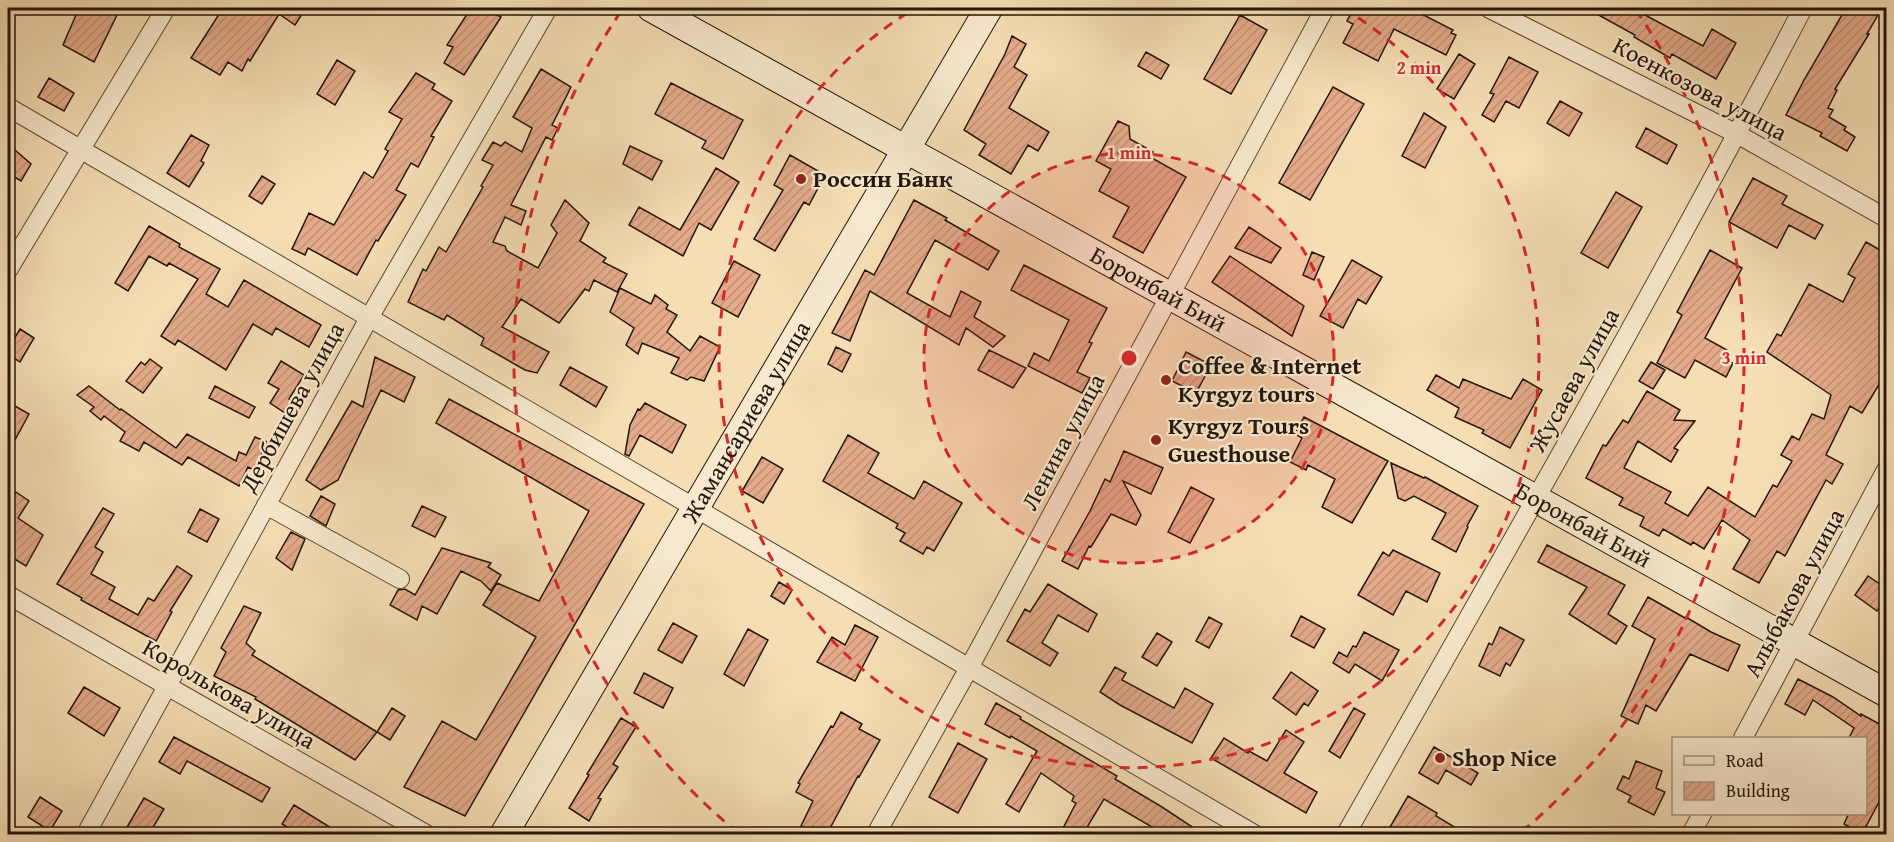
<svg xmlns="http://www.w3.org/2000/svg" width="1894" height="842" viewBox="0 0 1894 842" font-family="'Gentium Book Plus',serif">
<defs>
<pattern id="building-hatch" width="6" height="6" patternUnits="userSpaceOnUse" patternTransform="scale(1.5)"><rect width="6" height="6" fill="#e4aa8a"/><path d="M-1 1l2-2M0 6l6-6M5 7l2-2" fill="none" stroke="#c39276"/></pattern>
</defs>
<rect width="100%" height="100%" fill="#f5ddb4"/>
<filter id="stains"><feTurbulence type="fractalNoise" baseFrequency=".00333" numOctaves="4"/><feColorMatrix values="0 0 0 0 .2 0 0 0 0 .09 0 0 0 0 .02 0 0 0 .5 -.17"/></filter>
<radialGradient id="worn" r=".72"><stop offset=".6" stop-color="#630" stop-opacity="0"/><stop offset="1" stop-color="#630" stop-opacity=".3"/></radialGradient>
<path fill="url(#building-hatch)" stroke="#24160b" stroke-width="1.5" d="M79,8H106L117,15L94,62L63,45Z
M223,8H306L295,25L279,14L250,61L248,59L242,71L228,62L220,75L191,58Z
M471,8H484L501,17L464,75L444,63L453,47L447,45Z
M1354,8H1410L1453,30L1451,33L1456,35L1446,55L1394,29L1378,61L1343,43L1353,24L1347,21Z
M1586,8H1632L1703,46L1712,29L1736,43L1716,79L1672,54L1670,58L1634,37L1635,35Z
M1846,8H1882L1867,34H1869L1835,89L1837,90L1828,108L1833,110L1829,117L1846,127L1844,130L1855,137L1847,151L1820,136L1822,133L1786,115L1804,80Z
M1240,15L1267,30L1231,94L1204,79Z
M1012,36L1026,44L1014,67L1027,75L1009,108L1049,132L1038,151L1028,145L1011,174L979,155L986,144L964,130L1005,54Z
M1146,52L1169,65L1161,79L1138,66Z
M1459,54L1475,64L1454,99L1437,89Z
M1509,57L1538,72L1519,108L1506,101L1494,122L1482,115L1494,94L1490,93Z
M337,60L355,71L335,105L317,94Z
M541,69L571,87L552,125L558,128L552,140L546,137L511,205L526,211L521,225L505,217L493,242L505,246L507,251L538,268L557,233L551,225L565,200L589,223L580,241L606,258L603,262L627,274L617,292L594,280L589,291L585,289L559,323L521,299L502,327L549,352L537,373L525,370L481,345L484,338L447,315L444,320L408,302L423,269L426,271L439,247L446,252L483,187L481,186L493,165L482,160L493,142L501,146L505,142L522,152L532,128L513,117Z
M416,73L435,84L432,89L452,101L431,136L434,137L418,167L411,163L396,190L406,195L378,241L376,240L357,275L308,248L305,255L292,249L309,213L334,225L364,172L373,178L388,151L385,149L402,119L389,112Z
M49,78L74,93L64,111L38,97Z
M671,83L743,120L723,159L702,148L706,141L655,114Z
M1333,87L1364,104L1310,200L1279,183Z
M1560,101L1582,113L1569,136L1547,123Z
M1424,113L1446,127L1425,168L1402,156Z
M1118,121L1129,126L1130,139L1153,152L1150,157L1186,177L1143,253L1113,237L1129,207L1099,191L1111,169L1096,161Z
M1646,128L1677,145L1667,164L1636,147Z
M191,135L209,145L201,161L204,163L189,187L167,173Z
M8,144L31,164L21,181L8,173Z
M630,146L662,161L652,180L623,164Z
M790,155L825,175L809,205L804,202L775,251L754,239L783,190L774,185Z
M716,168L739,182L711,230L699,223L683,256L629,225L639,207L680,230Z
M262,176L275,184L262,204L249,196Z
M1753,178L1787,196L1782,204L1823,225L1815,239L1789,225L1777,248L1729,222Z
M1616,192L1642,207L1608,268L1581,253Z
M914,200L947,218L945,220L999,251L988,270L935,240L907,293L950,317L961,291L981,302L974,317L1005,336L993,347L966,328L959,345L870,291L850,341L832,333L865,270L874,275Z
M149,226L180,244L179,247L220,269L206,294L228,307L244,280L321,325L309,347L276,328L272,335L253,324L226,370L178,340L175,345L161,336L198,279L169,263L167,266L149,256L128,291L115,283Z
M1249,227L1281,248L1271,263L1235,248Z
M1866,242L1887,254V371L1862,413L1850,406L1826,455L1843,464L1832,484L1826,480L1785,556L1777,551L1759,583L1733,569L1750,540L1722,520L1704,549L1693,542L1691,545L1663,529L1659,536L1640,526L1644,517L1619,505L1623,498L1586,478L1603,445L1606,446L1623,420L1628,423L1647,391L1680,410L1674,420L1695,421L1674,448L1678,450L1671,462L1638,441L1624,468L1671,492L1665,503L1688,516L1708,487L1755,517L1773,485L1777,487L1792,461L1781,455L1792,436L1799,440L1812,414L1824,419L1831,395L1767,352L1777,334L1781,336L1809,284L1843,302L1855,278L1848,274Z
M1710,250L1742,268L1705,338L1727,350L1723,358L1733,363L1726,377L1695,360L1685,378L1657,363L1682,315L1677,312Z
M1312,252L1324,257L1314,280L1303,275Z
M1230,256L1304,306L1292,336L1212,282Z
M1352,260L1382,277L1366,304L1358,299L1343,328L1320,316Z
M734,261L760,275L738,317L712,303Z
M1024,265L1107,308L1089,342L1092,343L1077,372L1090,378L1082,393L1028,366L1034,353L1049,361L1069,320L1011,290Z
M620,288L651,304L655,295L668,305L666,309L677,315L667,332L690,351L700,336L720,347L704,381L691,377L687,380L671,373L679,358L642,343L638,354L626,345L634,328L610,312Z
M20,329L34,338L20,362L8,354V349Z
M836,347L851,354L842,372L828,364Z
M989,350L1026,368L1013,388L978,370Z
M1186,352L1211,365L1196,393L1172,381Z
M375,357L415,377L404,402L381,390L338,480L321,490L306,480L352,401L363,407Z
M150,359L162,368L143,393L126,381L141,362L145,365Z
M281,361L304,375L289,399L292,401L285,413L270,403L279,389L268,383Z
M1651,362L1665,370L1653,389L1639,381Z
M570,367L607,387L596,407L560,385Z
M1436,375L1459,388L1463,379L1511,399L1523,379L1542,390L1510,448L1482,433L1484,430L1455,417L1459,408L1427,390Z
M89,386L120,410L121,409L176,448L187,434L236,461L239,452L246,455L255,437L267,442L254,470L248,467L239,486L188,457L182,465L144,442L139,451L120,441L125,432L104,416L101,420L90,411L94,407L77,395Z
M215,386L255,407L249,418L209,398Z
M449,399L644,504L465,816L404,787L442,721L476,740L536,637L483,605L497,583L539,601L589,511L436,423Z
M8,402L29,414L8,453Z
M645,403L686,425L672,453L640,435L629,456L625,454L630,425L638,409L640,410Z
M1304,417L1388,461L1352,523L1322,507L1335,479L1308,465L1306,470L1290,462L1302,438L1295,434Z
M848,435L879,453L868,473L914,499L924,481L962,503L934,551L927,547L923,554L900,541L905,533L896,528L898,524L823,481Z
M1124,451L1163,468L1151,494L1123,481L1141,515L1136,525L1111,514L1091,547L1089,546L1078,569L1062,561L1090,511L1105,479L1110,482Z
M762,457L783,469L763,503L742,491Z
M1391,463L1424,478L1425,477L1478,506L1467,526L1468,527L1456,552L1432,539L1446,513L1414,496L1405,501L1398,498Z
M1191,487L1214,499L1190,543L1168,532Z
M16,492L29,501L18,518L43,535L26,566L8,555V504Z
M321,496L335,504L326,526L310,516Z
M422,506L446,517L435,537L412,526Z
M103,508L114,514L95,547L103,552L91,574L115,587L109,599L138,615L148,598L154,601L177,566L192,576L170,611L172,612L156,641L81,600L82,598L57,584Z
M200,509L219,519L207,542L188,532Z
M291,532L305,539L292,570L276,558Z
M1547,545L1625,585L1608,614L1627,626L1616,644L1569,614L1587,587L1538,562Z
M442,548L491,563L488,567L501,575L491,591L481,581L461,571L437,614L422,606L417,620L390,605L398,590L405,589L415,595Z
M1393,550L1440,573L1427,602L1406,591L1393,615L1358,595L1383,552L1389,556Z
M1868,576L1887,589V597L1877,611L1855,595Z
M779,582L792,590L784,604L771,596Z
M1048,584L1097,614L1088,632L1058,615L1042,643L1058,653L1050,666L1007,641L1025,609L1030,612Z
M1648,597L1685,618L1686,617L1711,632L1740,645L1728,671L1690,654L1656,711L1646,705L1638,724L1621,716L1655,639L1632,626Z
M244,606L261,613L246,643L255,651L252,655L377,732L355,760L255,699L256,697L214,676L226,652L221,648Z
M1301,616L1325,629L1314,648L1291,636Z
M1209,617L1222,624L1209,648L1196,641Z
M673,623L697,636L682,663L658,650Z
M855,625L878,637L855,681L817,662L832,637L845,645Z
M1500,627L1524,640L1510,666L1506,663L1500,676L1479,666L1489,643L1492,645Z
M748,629L768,640L744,686L724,674Z
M1364,632L1399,650L1382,681L1355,664L1349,673L1333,663L1339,652L1347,657L1353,646L1356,647Z
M1157,633L1172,642L1157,666L1142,657Z
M1115,667L1126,673L1122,680L1174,708L1185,688L1213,704L1192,743L1120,705L1100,692Z
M1291,672L1318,691L1308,706L1304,703L1296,715L1273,698Z
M644,673L673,688L663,708L634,693Z
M1798,679L1833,697L1861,716V714L1887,728V787L1862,834L1844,824L1849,813H1866V738H1849L1854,728L1813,700L1805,715L1785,704Z
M84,687L120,708L104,736L68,713Z
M996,703L1021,717L1020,719L1117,776L1115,779L1162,807L1203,834H1164L1104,799L1083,834H1060L1076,803L1072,801L1074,796L1041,773L1019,812L1006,804L1037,751L1011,736L1010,738L985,724Z
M392,708L405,716L390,740L377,732Z
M1354,708L1365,714L1340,758L1329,751Z
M841,712L862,724L859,729L880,740L859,777L858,776L827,834H817L801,826L813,801L796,792L800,784L798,783L831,726L833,727Z
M621,718L636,727L613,764L618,767L598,798L601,799L589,821L569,808L589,775L587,774Z
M1286,730L1304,742L1284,773L1317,792L1306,813L1211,758L1224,738L1248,753L1249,751L1267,761Z
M174,737L270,788L262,802L187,761L180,774L159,762Z
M958,743L987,759L958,813L929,797Z
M1434,747L1478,773L1471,785L1446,770L1438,784L1419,773Z
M1636,761L1662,771L1656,788L1665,792L1654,815L1628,802L1631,796L1617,789L1623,776L1629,779Z
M1408,796L1437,813L1436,816L1466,834H1386Z
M40,797L62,811L50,831L28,817Z
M144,798L164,809L149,834H123Z
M294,805L341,834H299L282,824Z"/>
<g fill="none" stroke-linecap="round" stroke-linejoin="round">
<defs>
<path id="street" d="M1488,8L1737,134L1886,218
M8,107L1254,834
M8,270L166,8
M266,505L400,579
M8,595L426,834
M1743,738L1886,470
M86,834L369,318L548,8
M876,834L969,668L1325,8
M1346,834C1501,560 1658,287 1803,8
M1691,834L1702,814"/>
<g id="secondary">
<path id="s1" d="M651,8L1886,693"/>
<path id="s2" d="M504,834L989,8"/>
</g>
</defs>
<use href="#street" stroke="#584835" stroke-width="20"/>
<use href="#secondary" stroke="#24160b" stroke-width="29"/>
<use href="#street" stroke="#f8e9ce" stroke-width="18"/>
<use href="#secondary" stroke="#f8e9ce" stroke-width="27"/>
</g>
<circle cx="1129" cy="358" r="205" fill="#d62828" fill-opacity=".12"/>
<g fill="none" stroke="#d62828" stroke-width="3" stroke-dasharray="10 8">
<circle cx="1129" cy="358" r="205"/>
<path d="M1343 8A410 410 0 1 1 915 8"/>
<path d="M738 833A615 615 0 0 1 622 10M1636 10A615 615 0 0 1 1520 833"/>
</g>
<g fill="#8f2418" stroke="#f8e9ce" stroke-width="2">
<circle cx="801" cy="179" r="6"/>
<circle cx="1166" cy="380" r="6"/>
<circle cx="1156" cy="440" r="6"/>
<circle cx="1440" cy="758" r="6"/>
</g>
<g text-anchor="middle" stroke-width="4.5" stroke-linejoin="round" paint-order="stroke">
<g font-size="24" fill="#24160b" stroke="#f8e9ce">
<text transform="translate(1700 89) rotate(28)" y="8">Коенкозова улица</text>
<text dy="8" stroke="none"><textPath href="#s1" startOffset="580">Боронбай Бий</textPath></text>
<text transform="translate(1574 380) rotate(-61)" y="8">Жусаева улица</text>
<text transform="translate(292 407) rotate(-61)" y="8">Дербишева улица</text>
<text dy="8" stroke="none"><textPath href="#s2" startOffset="478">Жамансариева улица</textPath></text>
<text transform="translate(1063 442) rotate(-62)" y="8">Ленина улица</text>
<text dy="8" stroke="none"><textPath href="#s1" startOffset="1066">Боронбай Бий</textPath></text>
<text transform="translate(1794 593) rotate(-62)" y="8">Алыбакова улица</text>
<text transform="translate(229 694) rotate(30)" y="8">Королькова улица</text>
</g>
<g font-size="24" font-weight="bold" fill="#24160b" stroke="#f8e9ce" text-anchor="start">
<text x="813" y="187">Россин Банк</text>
<text x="1178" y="374">Coffee &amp; Internet<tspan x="1178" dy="28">Kyrgyz tours</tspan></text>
<text x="1168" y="434">Kyrgyz Tours<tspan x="1168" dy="28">Guesthouse</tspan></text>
<text x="1452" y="766">Shop Nice</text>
</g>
</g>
<circle cx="1129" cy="358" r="9" fill="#d62828" stroke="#f8e9ce" stroke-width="3"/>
<g font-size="18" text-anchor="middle" font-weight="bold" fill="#d62828" stroke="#f8e9ce" stroke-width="4.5" stroke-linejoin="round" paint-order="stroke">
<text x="1419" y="74">2 min</text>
<text x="1129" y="159">1 min</text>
<text x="1744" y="364">3 min</text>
</g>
<rect width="1894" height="842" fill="none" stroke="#f5ddb4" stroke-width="30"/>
<rect x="9" y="9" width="1876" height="824" fill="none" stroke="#24160b" stroke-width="3"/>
<rect x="15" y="15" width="1864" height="812" fill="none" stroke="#24160b" stroke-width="1.5"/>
<rect x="1672" y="737" width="195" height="78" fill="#f8e9ce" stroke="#a39580" stroke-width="1.5"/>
<rect x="1684" y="756" width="30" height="9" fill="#f8e9ce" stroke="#a39580" stroke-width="1.5"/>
<text x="1726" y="767" font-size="18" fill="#24160b">Road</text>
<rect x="1684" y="782" width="30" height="18" fill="url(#building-hatch)" stroke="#a39580" stroke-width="1.5"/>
<text x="1726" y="797" font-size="18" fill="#24160b">Building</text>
<rect width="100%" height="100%" filter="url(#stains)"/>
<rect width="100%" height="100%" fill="url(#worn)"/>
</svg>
